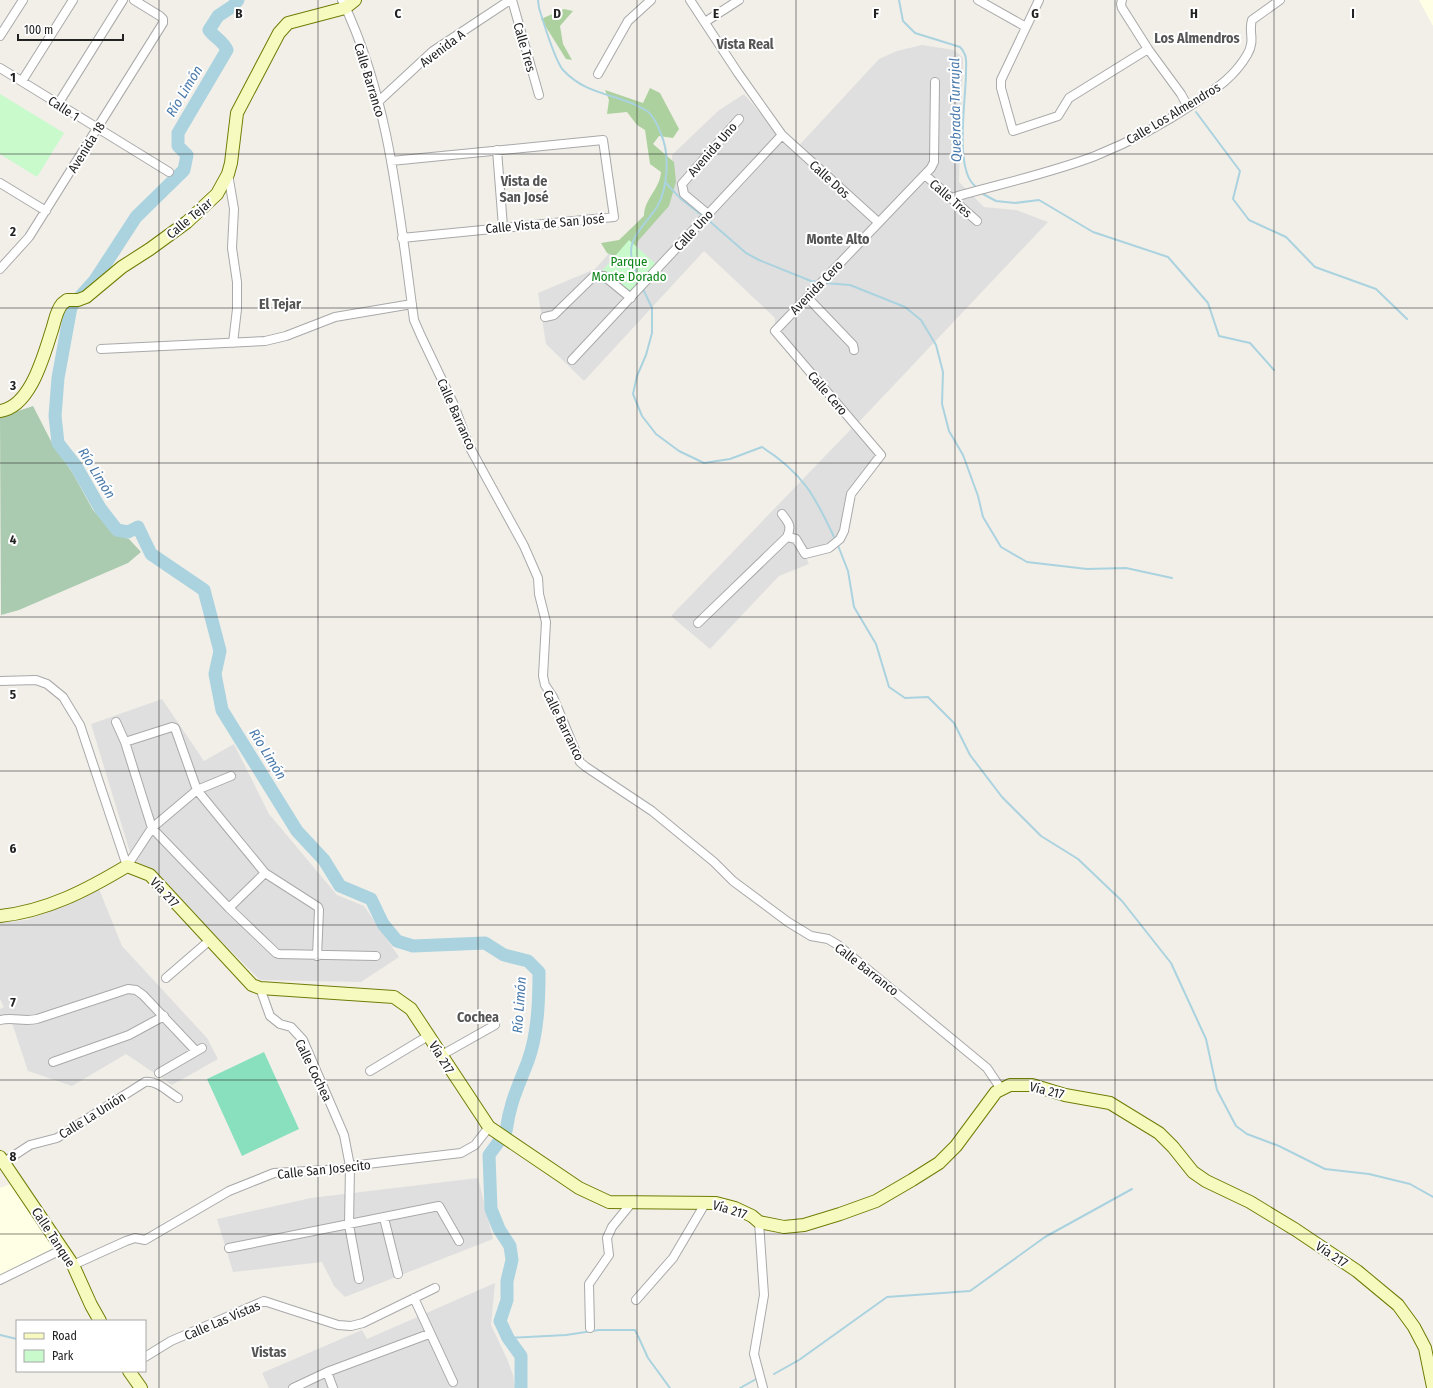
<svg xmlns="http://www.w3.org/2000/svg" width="1433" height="1388" viewBox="0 0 1433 1388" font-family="'Fira Sans Condensed',sans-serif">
<rect width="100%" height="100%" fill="#f2efe9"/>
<path fill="#e0dfdf" d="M922,45L954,50L963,58L959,182L984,207L1016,210L1048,222L856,425L881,455L851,494L840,539L805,555L809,564L779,576L710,649L671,616L855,425L775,331V318L704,251L584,381L546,344L538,293L595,269L673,183L672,155L718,111L744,94L793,152L879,59L897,51Z
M162,699L204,761L234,744L269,814L337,895L364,906L399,957L361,982L260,980L147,867L132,859L91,724Z
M99,889L122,946L207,1038L218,1059L172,1085L126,1054L72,1086L28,1071L11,1020L0,1023V1009L4,1007L0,999V923L27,920L77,901Z
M478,1178L493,1239L345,1297L334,1286L322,1262L233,1272L217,1219L311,1198Z
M495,1283L491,1325L507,1359L513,1375L515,1388H269L262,1373L362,1330L367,1339Z"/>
<path fill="#ffffe5" d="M1419,0H1433V26Z
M11,1184L29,1207L57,1249L0,1275V1188Z"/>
<path fill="#add19e" d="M564,9L573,11L560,26L563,44L572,60L566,59L541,19Z
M650,88L660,93L679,129L673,138L659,136L653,144L674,162L676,182L669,206L638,241L636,249L628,262L607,253L601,243L619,240L644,216C644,199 660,189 661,172L650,164L645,130L637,125L627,112L607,114L609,100L605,90L643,103Z"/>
<path fill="#aacbaf" d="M33,406L53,445L72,472L93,510L114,534L129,539L141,552L128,563L19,610L1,615L0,417Z"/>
<path fill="#c8facc" d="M0,94L64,133L37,177L0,154Z
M629,240L657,265L631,292H627L602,271Z"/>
<path fill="#88e0be" d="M264,1052L299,1129L242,1156L207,1079Z"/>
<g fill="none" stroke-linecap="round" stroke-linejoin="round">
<path stroke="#aad3df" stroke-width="2" d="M538,0L539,8C543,21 555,61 563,70C588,97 619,93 647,111C652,114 659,127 661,134C670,154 668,188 657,207C649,220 631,235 631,251C631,261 636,275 640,283
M899,0L903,21L915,33L960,47C962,49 964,52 965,55C967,59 966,67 966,73C966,99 954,169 975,186
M1196,112L1240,171L1233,199L1249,220L1286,237L1315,267L1376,289L1407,319
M666,183L681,199L704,217
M983,194L996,201L1015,203L1039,200L1093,232L1168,257L1208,303L1219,336L1250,343L1274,370
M707,219L746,253L759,260L811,281L818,282
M825,283L850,285L905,307L921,320L936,345L943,372L942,404L949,431L963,455L978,496L983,517L1001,547L1027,562L1087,569L1126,568L1172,578
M642,287L652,308V333L646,355L637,376L633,394L642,416L656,434L679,451L704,463L730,459L762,447C803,473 815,496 835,539
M837,543L848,571L854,607L876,644L889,687L905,698L928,697L954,723L970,755L1002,797L1041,836L1078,859L1122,901L1171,963L1206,1039L1217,1090L1236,1126L1247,1134L1279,1146L1325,1169L1369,1174L1410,1184L1433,1197
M0,1335L17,1339
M638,1336L648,1358L670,1388
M508,1338L566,1335L599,1330H635L637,1334
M774,1374L799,1360L887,1297L970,1291L1045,1237L1132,1189
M740,1388L758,1378"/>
<path stroke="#aad3df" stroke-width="13" d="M79,298L95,280L136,217L184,170L187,155L178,146V133L227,50C223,41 215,38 209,30L218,16L233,6L238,0
M75,302L71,307L58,378L55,416L58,443L76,466L100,508L117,530L128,532L138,527L151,554L204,590L220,651L215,674L222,710L297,831L324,860L340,886L371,899L383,924L397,941L413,946L485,943L504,955L528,961L539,972C539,1001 538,1033 528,1061C518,1087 510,1102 506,1131
M500,1140L489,1155L491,1209L499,1229L510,1246L512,1260L507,1281V1300L500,1321L508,1338L521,1356V1388"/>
<defs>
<path id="street" d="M342,0C390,99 399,212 414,320L421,336L454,405L469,446L524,546L538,578L539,594L546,622L543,676L545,685L553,697L580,762L586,767L652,811L714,862L733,881L788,922L811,936L828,939L838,945L987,1068L1001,1089
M512,0L539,95
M690,0L738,73L782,135L878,222
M978,0L1026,27
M1039,0L1001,80V88L1013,131L1058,116L1069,98L1148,49
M1122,0L1121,4L1122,8L1148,49L1181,94L1188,107
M705,22L739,0
M0,36L23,0
M0,68L169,172
M598,74L628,21L651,0
M22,81L73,0
M379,101L433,51L510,0
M58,104L123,0
M497,150L503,227
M391,161L603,140L614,217L402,238
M228,174L234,209L232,248L237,282V309L233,343
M925,175L977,221
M0,183L46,211
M951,198C999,184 1048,174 1095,156C1130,142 1165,123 1196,102C1217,88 1234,77 1247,55C1256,40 1248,32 1252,20L1280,0
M708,214L684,194L682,184L739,119
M0,269L29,237L163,23V19L160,16L134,0
M807,297L853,345L854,350
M545,317L554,315L594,276H604L631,298
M101,349L265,341L286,336L335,317L412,304
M572,360L782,135
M782,514C789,523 792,526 787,537
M698,623L787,537L796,539L805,554L829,548L840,539L844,531L851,494L881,455L775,331L931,168L934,162L935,82
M0,681L36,680L47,684L63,697L80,725L127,866
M116,722L125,742L152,828L229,908L276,953L279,954L376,956
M125,742L172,727L175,728L197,790L265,873L318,907L319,910L317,956
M127,866L152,828L197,790L231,776
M229,908L265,873
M166,978L210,940
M260,988L270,1016L280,1024L291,1027L303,1040L344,1135L350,1166L349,1225L359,1279
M0,1020C13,1017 24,1022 37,1019L128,989L136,990L143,995L196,1051
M440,1056L495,1025
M53,1062L129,1035L164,1016
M370,1071L428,1036
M159,1073L202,1048
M4,1162L30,1145L57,1138L145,1082C157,1080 168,1092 178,1098
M384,1218L398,1274
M759,1222L764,1295L754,1354L763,1388
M229,1248L439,1206L459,1241
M73,1265L126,1241L135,1238L145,1240L229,1191L274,1173L342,1169L350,1166L461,1153L475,1145L489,1127
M0,1280L63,1249
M414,1298L453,1382
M636,1300L673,1258L706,1202
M590,1328L589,1284L609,1255L607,1238L612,1227L633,1201
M145,1357L171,1341L264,1301L338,1325L351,1326L363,1323L435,1288
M327,1372L333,1388
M293,1388L327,1372L429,1334"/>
<path id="secondary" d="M0,411C31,407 44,354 52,330C55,321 56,311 62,304L67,300H78L86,297L122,267L150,249L187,222L217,194L228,174L231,163L237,113L279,33L288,23L345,8L355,0
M0,916C47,911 87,890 127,866L150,875L252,985L260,988L394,997L411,1009L489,1127L579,1188L609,1202L716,1203L735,1208L752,1216L759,1222L784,1227L804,1225L840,1214L876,1201L912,1180L939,1163L956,1146L996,1092L1010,1085H1032L1065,1095L1110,1103L1159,1133L1173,1147L1193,1172L1206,1181L1250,1202L1296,1230L1357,1271L1398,1305L1414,1327L1425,1348L1433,1387
M0,1157L73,1265L91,1305L100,1321
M129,1371L141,1388"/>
</defs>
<use href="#street" stroke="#a9a9a9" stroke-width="10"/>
<use href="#secondary" stroke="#707d05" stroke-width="14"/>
<use href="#street" stroke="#fff" stroke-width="8"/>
<use href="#secondary" stroke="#f7fabf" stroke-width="12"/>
</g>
<path fill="none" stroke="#222" stroke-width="1" stroke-opacity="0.55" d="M159,0V1388M318,0V1388M478,0V1388M637,0V1388M796,0V1388M955,0V1388M1115,0V1388M1274,0V1388M0,154H1433M0,308H1433M0,463H1433M0,617H1433M0,771H1433M0,925H1433M0,1080H1433M0,1234H1433"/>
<g text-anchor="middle" stroke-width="4" stroke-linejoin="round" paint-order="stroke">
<g font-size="13" fill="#222" stroke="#fff">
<text transform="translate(525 47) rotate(74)" y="5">Calle Tres</text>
<text transform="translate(442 48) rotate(-37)" y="5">Avenida A</text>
<text transform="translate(370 80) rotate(73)" y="5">Calle Barranco</text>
<text transform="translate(64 108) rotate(33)" y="5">Calle 1</text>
<text transform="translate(1173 113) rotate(-31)" y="5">Calle Los Almendros</text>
<text transform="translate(86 147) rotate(-58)" y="5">Avenida 18</text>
<text transform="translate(712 149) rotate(-49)" y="5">Avenida Uno</text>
<text transform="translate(830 179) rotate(42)" y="5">Calle Dos</text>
<text transform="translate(951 198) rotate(41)" y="5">Calle Tres</text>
<text transform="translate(189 218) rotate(-40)" y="5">Calle Tejar</text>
<text transform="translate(545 223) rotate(-5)" y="5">Calle Vista de San José</text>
<text transform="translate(693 230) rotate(-47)" y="5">Calle Uno</text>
<text transform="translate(816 287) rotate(-46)" y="5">Avenida Cero</text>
<text transform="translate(828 393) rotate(49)" y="5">Calle Cero</text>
<text transform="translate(457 414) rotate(66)" y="5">Calle Barranco</text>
<text transform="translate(564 725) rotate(64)" y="5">Calle Barranco</text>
<text transform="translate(165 892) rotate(47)" y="5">Vía 217</text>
<text transform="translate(867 969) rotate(38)" y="5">Calle Barranco</text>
<text transform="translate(442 1057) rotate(58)" y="5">Vía 217</text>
<text transform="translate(314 1070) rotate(64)" y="5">Calle Cochea</text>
<text transform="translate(1047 1090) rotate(14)" y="5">Vía 217</text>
<text transform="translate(92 1115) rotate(-32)" y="5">Calle La Unión</text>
<text transform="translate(324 1169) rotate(-6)" y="5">Calle San Josecito</text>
<text transform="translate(730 1209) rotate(17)" y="5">Vía 217</text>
<text transform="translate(54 1237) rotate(57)" y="5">Calle Tanque</text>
<text transform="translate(1332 1254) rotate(33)" y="5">Vía 217</text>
<text transform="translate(222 1320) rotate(-23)" y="5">Calle Las Vistas</text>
</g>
<g font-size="13" fill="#0c8416" stroke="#fff">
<text x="629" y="266">Parque<tspan x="629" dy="15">Monte Dorado</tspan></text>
</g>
<g font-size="14" font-weight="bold" fill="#555" stroke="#fff">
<text x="1197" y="43">Los Almendros</text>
<text x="745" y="49">Vista Real</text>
<text x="524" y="186">Vista de<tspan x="524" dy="16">San José</tspan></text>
<text x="838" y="244">Monte Alto</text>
<text x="280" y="309">El Tejar</text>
<text x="478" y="1022">Cochea</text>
<text x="269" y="1357">Vistas</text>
</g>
<g font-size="14" font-style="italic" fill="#4a7aab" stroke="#fff">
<text transform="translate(184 91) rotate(-59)" y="5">Río Limón</text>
<text transform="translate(955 110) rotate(-91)" y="5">Quebrada Turrujal</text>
<text transform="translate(97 473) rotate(58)" y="5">Río Limón</text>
<text transform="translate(268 754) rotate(58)" y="5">Río Limón</text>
<text transform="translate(519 1005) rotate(-86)" y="5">Río Limón</text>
</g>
</g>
<g font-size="13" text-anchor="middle" font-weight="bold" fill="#222" stroke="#fff" stroke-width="4" stroke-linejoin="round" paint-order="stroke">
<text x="239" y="18">B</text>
<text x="398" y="18">C</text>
<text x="557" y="18">D</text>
<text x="716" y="18">E</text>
<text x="876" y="18">F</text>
<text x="1035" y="18">G</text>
<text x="1194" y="18">H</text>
<text x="1353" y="18">I</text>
<text x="13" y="82">1</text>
<text x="13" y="236">2</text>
<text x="13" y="390">3</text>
<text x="13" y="544">4</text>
<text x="13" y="699">5</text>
<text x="13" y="853">6</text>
<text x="13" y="1007">7</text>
<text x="13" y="1161">8</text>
</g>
<rect x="16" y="1320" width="130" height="52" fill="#ffffff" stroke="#a7a7a7"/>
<rect x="24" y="1333" width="20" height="6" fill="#f7fabf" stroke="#a7a7a7"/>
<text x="52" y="1340" font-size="12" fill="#222222">Road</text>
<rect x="24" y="1350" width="20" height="12" fill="#c8facc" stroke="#a7a7a7"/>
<text x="52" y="1360" font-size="12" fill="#222222">Park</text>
<path d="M18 34v6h105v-6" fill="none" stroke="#222222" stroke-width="2"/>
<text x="24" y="34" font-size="12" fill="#222222" stroke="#ffffff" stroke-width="3" paint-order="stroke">100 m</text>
</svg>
